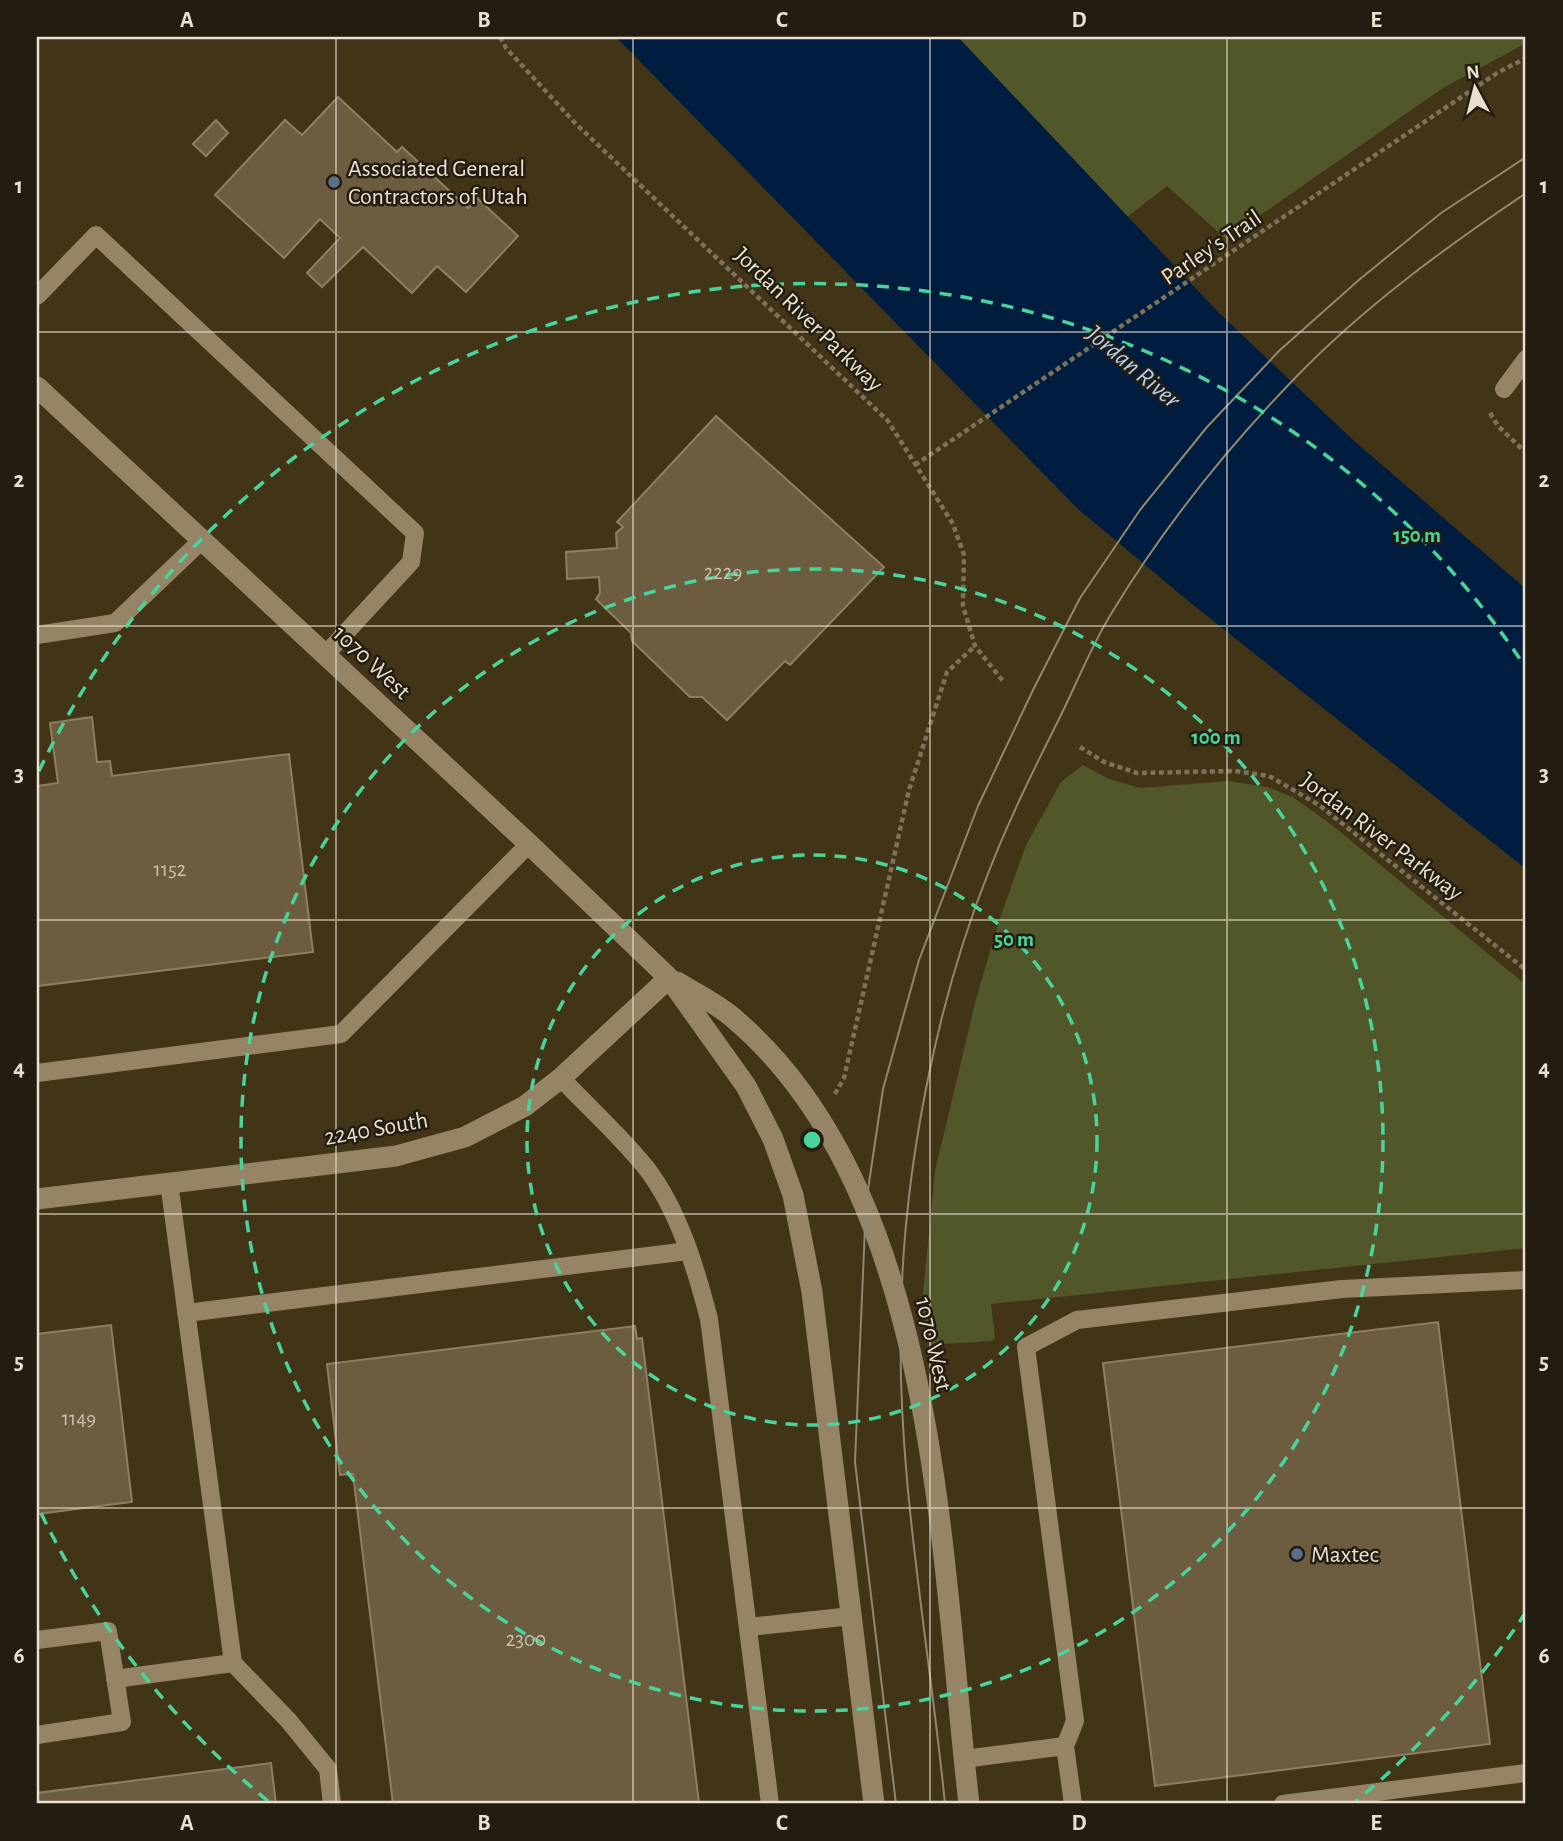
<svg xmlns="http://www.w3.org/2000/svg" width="1563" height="1841" viewBox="0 0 1563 1841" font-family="'Alegreya Sans',sans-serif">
<rect width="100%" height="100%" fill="#423417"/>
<path fill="#525729" d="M899,37H1526V43L1443,88L1226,239L1167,186L1118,224Z
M1083,765L1109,779L1140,788L1228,781L1268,787L1294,798L1332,825L1526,985V1248L991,1304L995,1337L993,1341L929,1345L921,1314L935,1171L976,999L999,921L1026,845L1061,782Z"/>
<path fill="#001c3f" d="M616,37H958L1219,313L1352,439L1526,589V869L1192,604L1078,509Z"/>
<path fill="#6d5d40" stroke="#8f7f60" stroke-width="2" d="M338,97L397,152L402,147L468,208L477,198L518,236L466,292L437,266L412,293L363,247L322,287L307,273L340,238L320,219L284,258L215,195L285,120L302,135Z
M216,120L228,133L206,156L193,144Z
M716,416L884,567L790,665L785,661L727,720L702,697H690L632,641L631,633L596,599L600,593L599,577L567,579L566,552L617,548L616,533L623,527L617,522Z
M92,717L97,762L110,761L112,776L289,754L313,952L37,986V786L58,783L50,723Z
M1438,1322L1490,1744L1155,1786L1103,1363Z
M111,1325L132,1502L37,1514V1334Z
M635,1326L637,1339L642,1338L699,1803L393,1804L353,1474L340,1475L327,1364Z
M271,1763L276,1804H37V1793Z"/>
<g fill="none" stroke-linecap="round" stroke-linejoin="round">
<path stroke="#7d7159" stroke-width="4.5" stroke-dasharray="5 3.5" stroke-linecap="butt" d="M500,37L506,48L575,123L888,421L953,524L964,555L963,606L975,646L1003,681
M1490,413L1498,426L1526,453
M915,465L1497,73L1526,58
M1080,747L1104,762L1137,773L1235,771L1269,776L1319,805L1526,970
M835,1094L844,1078L909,790L947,672L975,646"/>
<path stroke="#958566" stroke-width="18" d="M37,296L96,235L415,533L411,562L325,655
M1504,389L1526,359
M37,635L115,623L202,540
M37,1073L341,1034L529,844
M561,1078C589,1108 622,1137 647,1169C679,1211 696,1269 709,1319L770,1804
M169,1182L233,1663L288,1720L328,1769L332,1804
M186,1313L688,1251
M749,1627L852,1616
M37,1640L108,1631L122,1722L37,1735
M115,1679L233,1663
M1065,1746L1073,1804
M964,1759L1065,1746L1075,1721L1026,1347L1077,1320L1342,1289L1526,1280
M1283,1804L1526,1773"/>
<path stroke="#958566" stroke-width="21" d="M37,387L529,844L669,978L746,1086L773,1139L793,1195L812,1292L874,1804
M677,982C695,993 715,1003 731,1016C939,1190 940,1555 969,1804
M37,1199L396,1156L465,1137L525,1106L561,1078L669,978"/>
<path stroke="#91866f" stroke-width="2" d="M896,1804L855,1462L866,1203L883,1089L919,960L978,806L1034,688L1080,598L1140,510L1207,427L1280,350L1360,279L1441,213L1526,157
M945,1804C929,1641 896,1475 901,1311C904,1169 936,1003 989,871C1010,817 1036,765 1062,713C1078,680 1092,645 1111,614C1163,528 1227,448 1297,376C1365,306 1446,247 1526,193"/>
</g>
<path fill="none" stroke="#e9e0d0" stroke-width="2" stroke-opacity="0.55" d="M336,37V1804M633,37V1804M930,37V1804M1227,37V1804M37,332H1526M37,626H1526M37,920H1526M37,1214H1526M37,1508H1526"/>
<g fill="none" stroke="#49d49c" stroke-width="3.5" stroke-dasharray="12 9">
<circle cx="812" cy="1140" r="285"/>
<circle cx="812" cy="1140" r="571"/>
<path d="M1526 1612A856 856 0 0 1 1356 1801M268 1801A856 856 0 0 1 39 1509M39 771A856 856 0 0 1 1526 668"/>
</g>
<g fill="#5c6f8a" stroke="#231c10" stroke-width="2.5">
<circle cx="334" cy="182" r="7"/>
<circle cx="1297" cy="1554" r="7"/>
</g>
<g text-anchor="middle" stroke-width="5" stroke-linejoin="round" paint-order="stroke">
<g font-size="21" fill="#cabfac">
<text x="723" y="579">2229</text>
<text x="170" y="876">1152</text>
<text x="79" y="1425">1149</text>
<text x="526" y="1646">2300</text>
</g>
<g font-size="24" fill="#e9e0d0" stroke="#231c10" text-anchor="start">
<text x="348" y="176">Associated General<tspan x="348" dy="28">Contractors of Utah</tspan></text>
<text x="1311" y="1562">Maxtec</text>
</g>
<g font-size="24" fill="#e9e0d0" stroke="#231c10">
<text transform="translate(1211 247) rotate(-34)" y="8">Parley's Trail</text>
<text transform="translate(809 319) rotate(44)" y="8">Jordan River Parkway</text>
<text transform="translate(372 662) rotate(43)" y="8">1070 West</text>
<text transform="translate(1382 836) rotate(37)" y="8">Jordan River Parkway</text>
<text transform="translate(376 1128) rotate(-10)" y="8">2240 South</text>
<text transform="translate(934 1344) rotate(77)" y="8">1070 West</text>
</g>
<g font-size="26" font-style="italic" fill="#afcdf4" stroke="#231c10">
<text transform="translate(1134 366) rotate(40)" y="9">Jordan River</text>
</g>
</g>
<circle cx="812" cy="1140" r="10" fill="#49d49c" stroke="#231c10" stroke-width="3.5"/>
<g font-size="21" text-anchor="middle" font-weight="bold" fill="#49d49c" stroke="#231c10" stroke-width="5" stroke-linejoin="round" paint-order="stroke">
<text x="1417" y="542">150 m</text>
<text x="1216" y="744">100 m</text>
<text x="1014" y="946">50 m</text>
</g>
<rect width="1563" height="1841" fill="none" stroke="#231c10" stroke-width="77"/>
<g transform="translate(1475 88) rotate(353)" stroke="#231c10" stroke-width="5" paint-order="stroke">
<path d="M0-5L12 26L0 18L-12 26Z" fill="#e9e0d0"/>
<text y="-10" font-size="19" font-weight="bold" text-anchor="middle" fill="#e9e0d0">N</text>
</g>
<rect x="38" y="38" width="1486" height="1764" fill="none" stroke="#e9e0d0" stroke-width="2.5"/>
<g font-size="23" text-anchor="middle" font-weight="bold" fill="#e9e0d0">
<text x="187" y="27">A</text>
<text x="484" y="27">B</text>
<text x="782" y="27">C</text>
<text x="1079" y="27">D</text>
<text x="1376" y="27">E</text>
<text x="19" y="193">1</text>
<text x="1544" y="193">1</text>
<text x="19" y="487">2</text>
<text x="1544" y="487">2</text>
<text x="19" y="781">3</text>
<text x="1544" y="781">3</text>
<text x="19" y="1075">4</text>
<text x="1544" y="1075">4</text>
<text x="19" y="1369">5</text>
<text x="1544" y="1369">5</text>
<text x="19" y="1663">6</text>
<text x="1544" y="1663">6</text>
<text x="187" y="1830">A</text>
<text x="484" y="1830">B</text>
<text x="782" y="1830">C</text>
<text x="1079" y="1830">D</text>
<text x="1376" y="1830">E</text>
</g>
</svg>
